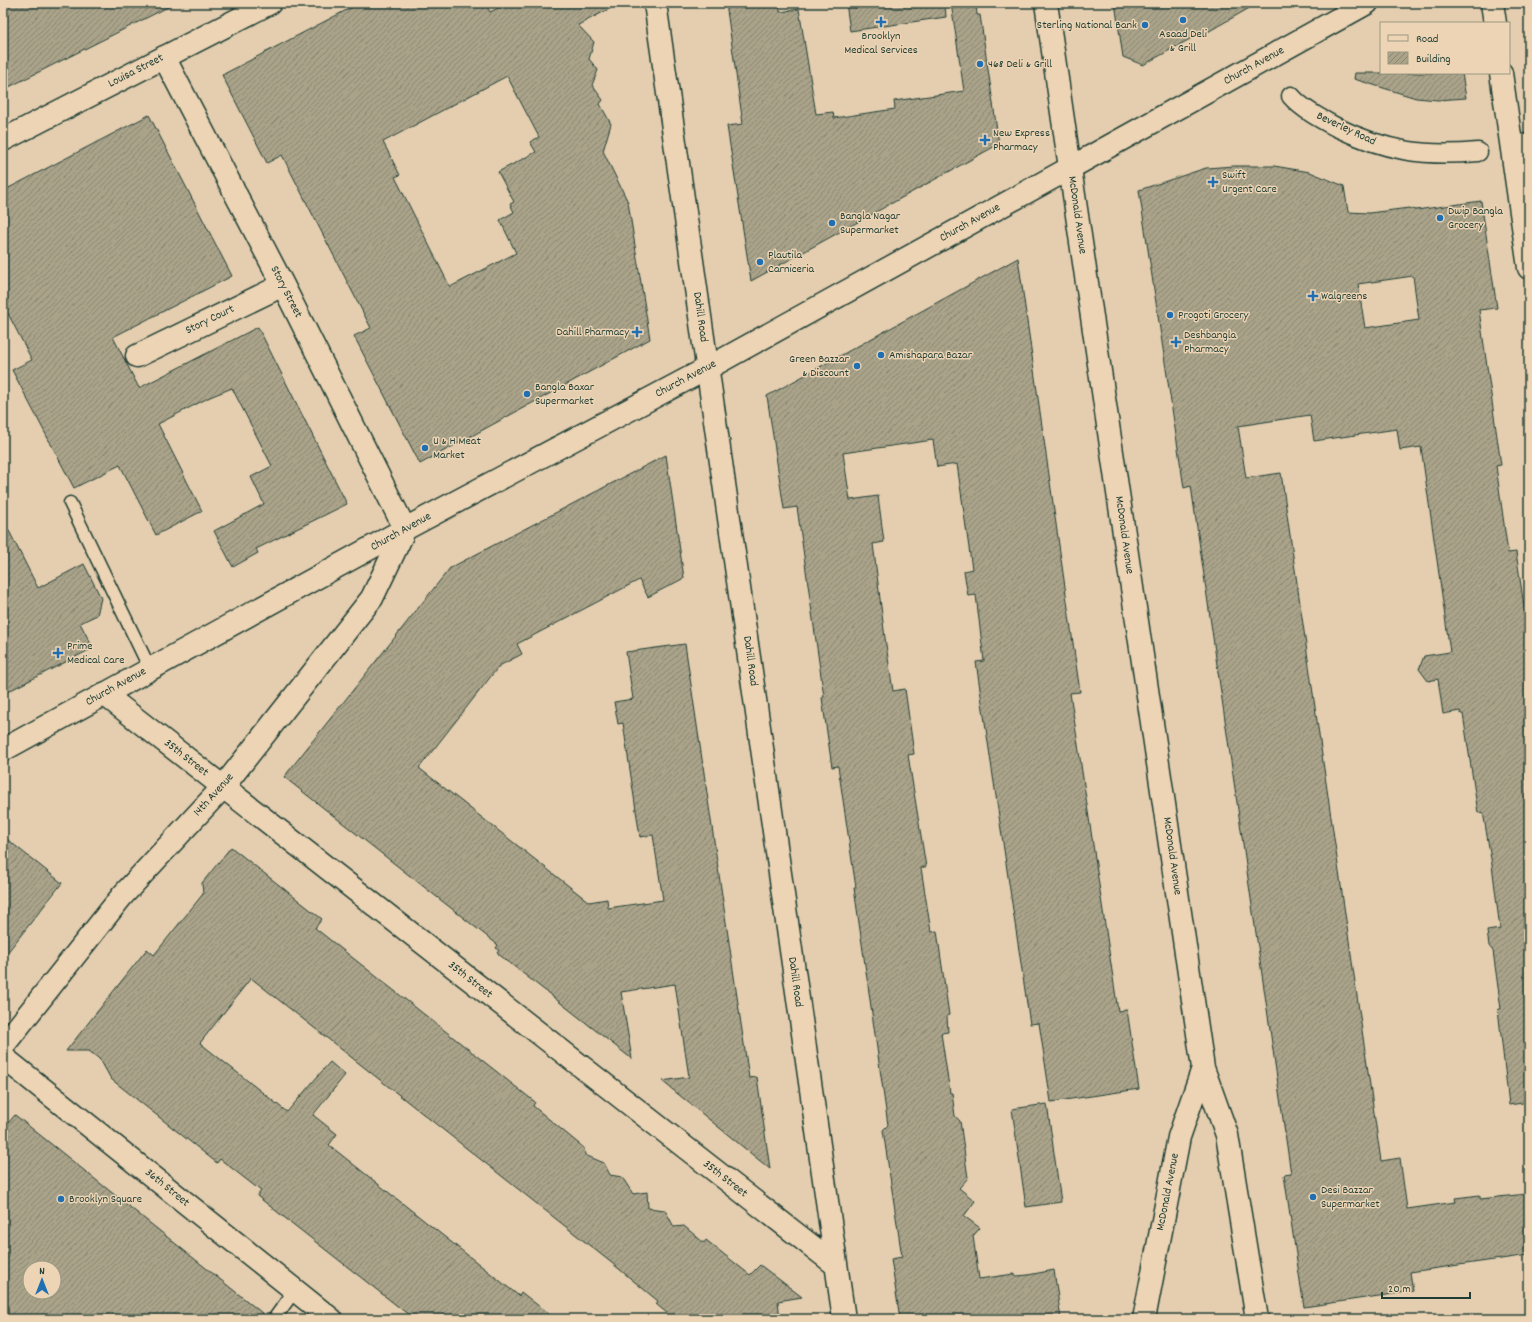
<svg xmlns="http://www.w3.org/2000/svg" width="1532" height="1322" viewBox="0 0 1532 1322" font-family="Dekko,sans-serif">
  <defs>
    <pattern id="building-hatch" width="6" height="6" patternUnits="userSpaceOnUse"><rect width="6" height="6" fill="#aaa38a"/><path d="M-1 1l2-2M0 6l6-6M5 7l2-2" fill="none" stroke="#8a8672"/></pattern>
  </defs>
  <rect width="100%" height="100%" fill="#e4ceaf"/>
  <filter id="ink" filterUnits="userSpaceOnUse"><feTurbulence type="fractalNoise" baseFrequency=".025" numOctaves="2"/><feDisplacementMap in="SourceGraphic" scale="8" xChannelSelector="R" yChannelSelector="G"/><feConvolveMatrix kernelMatrix="1 2 1 2 8 2 1 2 1" color-interpolation-filters="sRGB"/></filter>
  <g filter="url(#ink)">
    <!-- building -->
    <path fill="url(#building-hatch)" stroke="#1f3d34" fill-rule="evenodd" d="M3,3H176L3,90Z
      M360,3H485L490,12L509,3H621L578,25L594,42L589,59L598,70L592,85L603,100L600,104L611,124L603,151L628,202L650,339L420,464L354,336L371,328L282,155L267,163L222,75ZM507,76L539,137L530,142L536,152L498,172L514,202L510,204L514,212L500,220L516,253L450,287L395,177L400,175L383,142Z
      M726,3H779L780,12L799,9L816,114L833,112L834,118L895,109L894,101L964,91L951,3H976L977,15H980L999,144L751,281L727,126L743,124Z
      M846,3H945L946,17L850,31Z
      M1115,3H1258L1199,37V34L1143,65L1123,57Z
      M1355,73H1462L1466,98L1438,100L1416,98L1354,79Z
      M149,115L232,276L113,337L139,388L258,327L347,504L256,549L258,553L233,567L214,531L264,504L251,477L272,466L232,388L210,397L158,424L202,511L156,535L120,465L74,488L12,370L32,360L3,304V191Z
      M1234,166H1274L1310,172L1344,186L1348,212L1369,213L1409,208L1416,210L1481,201L1497,308L1479,310L1501,465L1496,466L1508,553L1516,552L1529,640V1102L1509,1105L1498,1009H1501L1493,951L1489,946L1487,931L1500,929L1492,865L1483,812L1478,813L1463,714H1461L1460,711L1443,714L1438,679L1428,681L1419,669L1424,656L1450,652L1421,447L1400,450L1397,429L1314,441L1310,415L1238,426L1246,478L1281,473L1381,1161L1400,1158L1407,1209L1456,1202L1455,1198L1480,1195V1199L1526,1194L1529,1215V1255L1410,1272L1413,1291L1304,1307L1284,1175L1291,1174L1191,486L1184,488L1139,190L1206,168ZM1413,276L1419,320L1365,328L1358,284Z
      M1018,258L1080,692L1070,693L1075,725L1118,1011L1127,1010L1139,1089L1051,1102L1039,1023L1030,1024L976,662L984,661L976,595L968,596L964,571L972,569L957,464L937,467L933,440L843,453L850,500L878,496L884,542L873,544L885,638L893,691L905,689L914,754L908,755L926,867L921,868L931,932L937,931L949,1015L947,1016L948,1032L941,1033L950,1093H952L955,1116L960,1121L968,1178L959,1188L975,1201L964,1216L980,1228L973,1236L979,1279L1014,1274L1017,1276L1028,1275L1054,1270L1061,1319H900L891,1259L902,1257L883,1130L888,1125L854,888H856L838,766L832,767L822,698L824,697L797,507L784,509L767,396Z
      M666,455L684,578L648,597L639,580L517,644L522,654L499,666L419,768L589,902L607,899L608,908L663,900L653,835L640,837L623,723L618,724L614,702L633,699L626,652L685,644L749,1078L757,1077L770,1169L662,1081L689,1077L675,984L621,992L632,1059L497,953L499,950L496,948L498,945L284,777L450,568Z
      M3,519L38,588L84,564L101,598L97,615L80,623L93,648L3,694Z
      M3,836L62,883L3,958Z
      M231,847L322,919L315,928L535,1102L533,1106L584,1148L585,1155L604,1163L610,1175L622,1177L633,1194L647,1192L648,1208L665,1210L674,1227L684,1226L704,1243L706,1240L750,1275L760,1265L802,1297L778,1301L780,1319H674L656,1304L658,1301L613,1264L251,978L200,1043L287,1112L330,1062L345,1075L313,1115L337,1134L329,1145L519,1296L521,1292L555,1319H414L257,1196L261,1191L220,1159L217,1163L111,1079L101,1061L97,1057L89,1051H66L147,949L154,955L203,894L202,883Z
      M1047,1104L1061,1202L1026,1207L1012,1109Z
      M15,1115L267,1317V1319H3V1129ZM30,1268H54V1292H30Z"/>
    <g fill="none" stroke-linecap="round" stroke-linejoin="round">
      <!-- service casing -->
      <g stroke="#1f3d34" stroke-width="15">
        <path id="service" d="M70,503L150,669
          M274,1319L295,1290"/>
      </g>
      <!-- pedestrian casing -->
      <g stroke="#1f3d34" stroke-width="21">
        <path id="pedestrian" d="M1291,96C1302,109 1321,119 1336,127C1386,151 1423,157 1478,152"/>
      </g>
      <!-- minor casing -->
      <g stroke="#1f3d34" stroke-width="25">
        <path id="minor" d="M655,3L844,1319
          M1492,3L1495,23
          M164,57L283,285L405,529
          M1501,73L1529,268
          M3,140L270,3
          M137,356L283,285
          M104,694L836,1265
          M3,1057L331,1319"/>
      </g>
      <!-- tertiary casing -->
      <g stroke="#1f3d34" stroke-width="25">
        <path id="tertiary" d="M1512,147L1529,145
          M3,750L405,529"/>
      </g>
      <!-- secondary casing -->
      <g stroke="#1f3d34" stroke-width="25">
        <path id="secondary" d="M3,1046L122,896L223,787L372,598L405,529L708,368L1070,168L1203,1068L1227,1135L1257,1319
          M1144,1319L1179,1137L1203,1068"/>
      </g>
      <!-- primary casing -->
      <g stroke="#1f3d34" stroke-width="25">
        <path id="primary" d="M1046,3L1070,168L1367,3"/>
      </g>
      <!-- service -->
      <use href="#service" stroke="#ecd4b4" stroke-width="12"/>
      <!-- pedestrian -->
      <use href="#pedestrian" stroke="#ecd4b4" stroke-width="18"/>
      <!-- minor -->
      <use href="#minor" stroke="#ecd4b4" stroke-width="22"/>
      <!-- tertiary -->
      <use href="#tertiary" stroke="#ecd4b4" stroke-width="22"/>
      <!-- secondary -->
      <use href="#secondary" stroke="#ecd4b4" stroke-width="22"/>
      <!-- primary -->
      <use href="#primary" stroke="#ecd4b4" stroke-width="22"/>
    </g>
  </g>
  <!-- markers -->
  <g fill="#1f6fb2" stroke="#ecd4b4" stroke-width="1.5">
    <circle cx="1183" cy="20" r="4"/>
    <path d="M879 16h4v4h4v4h-4v4h-4v-4h-4v-4h4z"/>
    <circle cx="1145" cy="25" r="4"/>
    <circle cx="980" cy="64" r="4"/>
    <path d="M983 134h4v4h4v4h-4v4h-4v-4h-4v-4h4z"/>
    <path d="M1211 176h4v4h4v4h-4v4h-4v-4h-4v-4h4z"/>
    <circle cx="1440" cy="218" r="4"/>
    <circle cx="832" cy="223" r="4"/>
    <circle cx="760" cy="262" r="4"/>
    <path d="M1311 290h4v4h4v4h-4v4h-4v-4h-4v-4h4z"/>
    <circle cx="1170" cy="315" r="4"/>
    <path d="M635 326h4v4h4v4h-4v4h-4v-4h-4v-4h4z"/>
    <path d="M1174 336h4v4h4v4h-4v4h-4v-4h-4v-4h4z"/>
    <circle cx="881" cy="355" r="4"/>
    <circle cx="857" cy="366" r="4"/>
    <circle cx="527" cy="394" r="4"/>
    <circle cx="425" cy="448" r="4"/>
    <path d="M56 647h4v4h4v4h-4v4h-4v-4h-4v-4h4z"/>
    <circle cx="1313" cy="1197" r="4"/>
    <circle cx="61" cy="1199" r="4"/>
  </g>
  <g text-anchor="middle" dominant-baseline="central" stroke-width="3" stroke-linejoin="round" paint-order="stroke">
    <!-- poi labels -->
    <g font-size="12" fill="#1f3d34" stroke="#ecd4b4" text-anchor="start">
      <text x="1137" y="25" text-anchor="end">Sterling National Bank</text>
      <text x="1183" y="34" text-anchor="middle">Asaad Deli<tspan x="1183" dy="14">&amp; Grill</tspan></text>
      <text x="881" y="36" text-anchor="middle">Brooklyn<tspan x="881" dy="14">Medical Services</tspan></text>
      <text x="988" y="64">468 Deli &amp; Grill</text>
      <text x="993" y="133">New Express<tspan x="993" dy="14">Pharmacy</tspan></text>
      <text x="1222" y="175">Swift<tspan x="1222" dy="14">Urgent Care</tspan></text>
      <text x="1448" y="211">Dwip Bangla<tspan x="1448" dy="14">Grocery</tspan></text>
      <text x="840" y="216">Bangla Nagar<tspan x="840" dy="14">Supermarket</tspan></text>
      <text x="768" y="255">Plautila<tspan x="768" dy="14">Carniceria</tspan></text>
      <text x="1321" y="296">Walgreens</text>
      <text x="1178" y="315">Progoti Grocery</text>
      <text x="629" y="332" text-anchor="end">Dahill Pharmacy</text>
      <text x="1184" y="335">Deshbangla<tspan x="1184" dy="14">Pharmacy</tspan></text>
      <text x="889" y="355">Amishapara Bazar</text>
      <text x="849" y="359" text-anchor="end">Green Bazzar<tspan x="849" dy="14">&amp; Discount</tspan></text>
      <text x="535" y="387">Bangla Baxar<tspan x="535" dy="14">Supermarket</tspan></text>
      <text x="433" y="441">U &amp; H Meat<tspan x="433" dy="14">Market</tspan></text>
      <text x="67" y="646">Prime<tspan x="67" dy="14">Medical Care</tspan></text>
      <text x="1321" y="1190">Desi Bazzar<tspan x="1321" dy="14">Supermarket</tspan></text>
      <text x="69" y="1199">Brooklyn Square</text>
    </g>
    <!-- street labels -->
    <g font-size="12" fill="#1f3d34" stroke="#ecd4b4">
      <text transform="translate(1254 66) rotate(-29)">Church Avenue</text>
      <text transform="translate(136 71) rotate(-27)">Louisa Street</text>
      <text transform="translate(1346 129) rotate(25)">Beverley Road</text>
      <text transform="translate(1077 215) rotate(82)">McDonald Avenue</text>
      <text transform="translate(970 223) rotate(-29)">Church Avenue</text>
      <text transform="translate(286 292) rotate(63)">Story Street</text>
      <text transform="translate(700 317) rotate(82)">Dahill Road</text>
      <text transform="translate(210 320) rotate(-26)">Story Court</text>
      <text transform="translate(686 379) rotate(-28)">Church Avenue</text>
      <text transform="translate(401 532) rotate(-29)">Church Avenue</text>
      <text transform="translate(1124 535) rotate(82)">McDonald Avenue</text>
      <text transform="translate(750 661) rotate(82)">Dahill Road</text>
      <text transform="translate(116 687) rotate(-29)">Church Avenue</text>
      <text transform="translate(186 758) rotate(38)">35th Street</text>
      <text transform="translate(214 795) rotate(-48)">14th Avenue</text>
      <text transform="translate(1172 856) rotate(82)">McDonald Avenue</text>
      <text transform="translate(470 980) rotate(38)">35th Street</text>
      <text transform="translate(795 982) rotate(82)">Dahill Road</text>
      <text transform="translate(725 1179) rotate(38)">35th Street</text>
      <text transform="translate(167 1188) rotate(39)">36th Street</text>
      <text transform="translate(1168 1192) rotate(-79)">McDonald Avenue</text>
    </g>
  </g>
  <!-- margin -->
  <rect width="1532" height="1322" fill="none" stroke="#ecd4b4" stroke-width="16"/>
  <rect x="8" y="8" width="1516" height="1306" fill="none" stroke="#1f3d34" stroke-width="1.5" filter="url(#ink)"/>
  <!-- legend -->
  <rect x="1380" y="22" width="130" height="52" fill="#ecd4b4" stroke="#9a9881"/>
  <rect x="1388" y="35" width="20" height="6" fill="#ecd4b4" stroke="#9a9881"/>
  <text x="1416" y="42" font-size="12" fill="#1f3d34">Road</text>
  <rect x="1388" y="52" width="20" height="12" fill="url(#building-hatch)" stroke="#9a9881"/>
  <text x="1416" y="62" font-size="12" fill="#1f3d34">Building</text>
  <!-- north arrow -->
  <g transform="translate(42 1280)"><circle r="19" fill="#ecd4b4" stroke="#9a9881"/>
  <path d="M0-3L7 15L0 10L-7 15Z" fill="#1f6fb2"/>
  <text y="-6" font-size="11" font-weight="bold" text-anchor="middle" fill="#1f3d34">N</text>
  </g>
  <!-- scale -->
  <path d="M1382 1292v6h88v-6" fill="none" stroke="#1f3d34" stroke-width="2"/>
  <text x="1388" y="1292" font-size="12" fill="#1f3d34" stroke="#ecd4b4" stroke-width="3" paint-order="stroke">20 m</text>
</svg>
